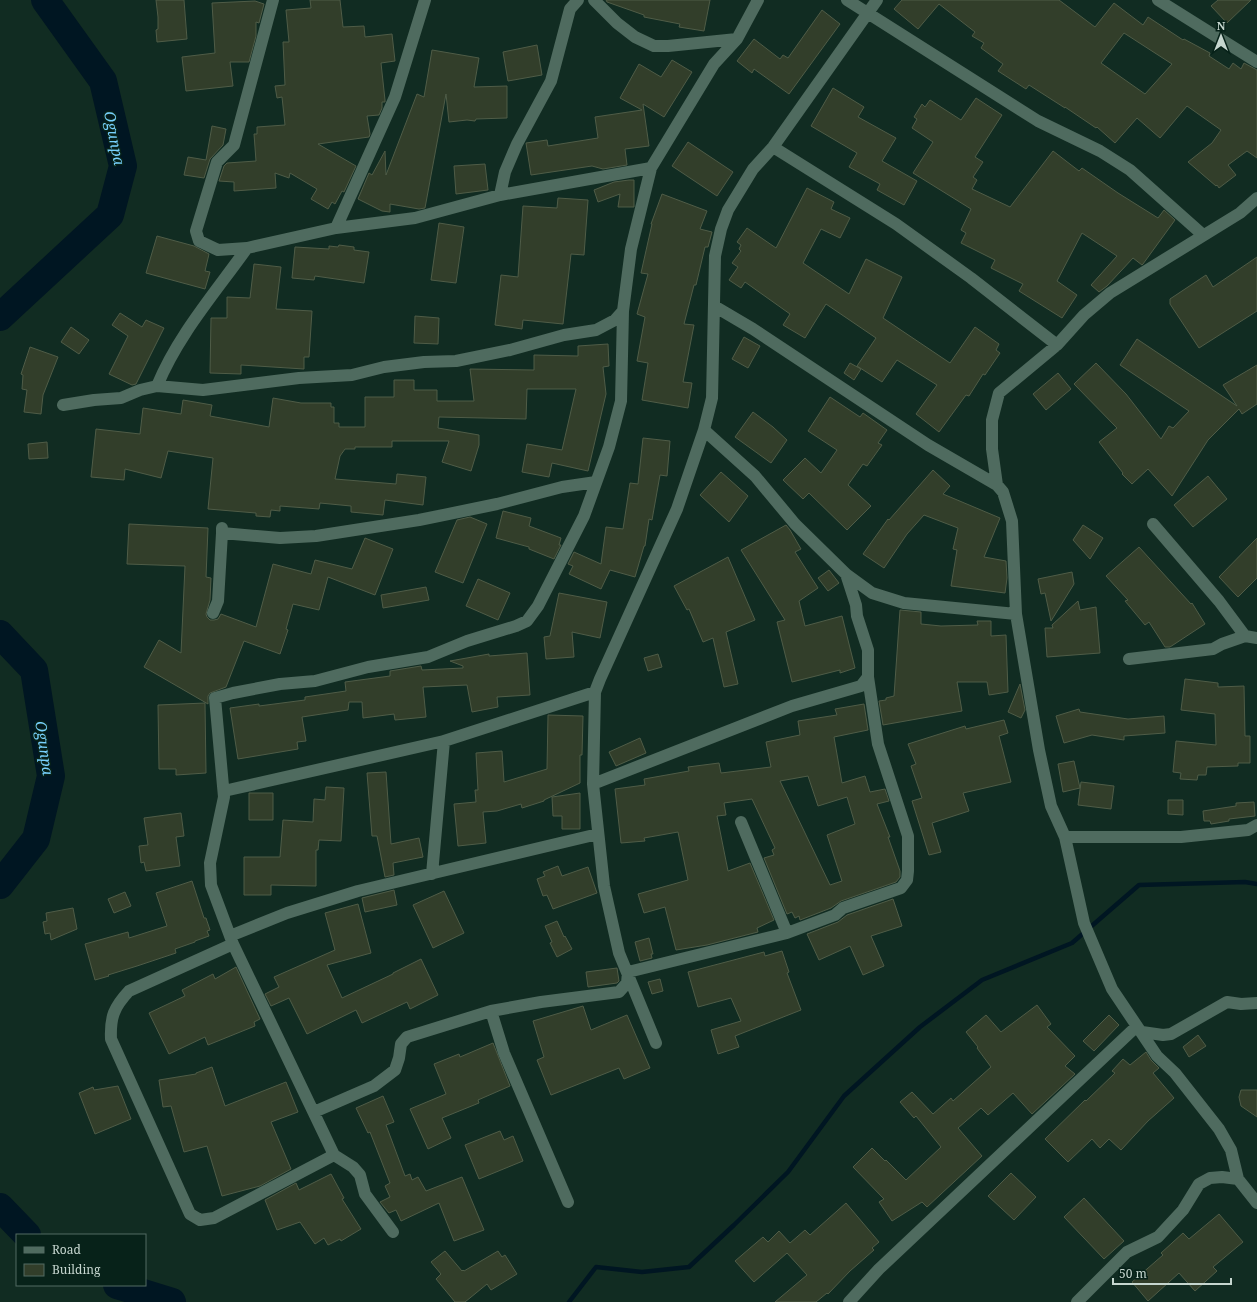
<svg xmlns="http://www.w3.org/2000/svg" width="1257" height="1302" viewBox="0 0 1257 1302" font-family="'Noto Serif',serif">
  <rect width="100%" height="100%" fill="#112c22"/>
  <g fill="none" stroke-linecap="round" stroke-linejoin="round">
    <!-- stream -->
    <path stroke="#001622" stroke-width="4.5" d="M569,1302L596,1267L642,1272L689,1267L734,1225L788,1172L844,1096L920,1027L982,980L1072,943L1139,885L1245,882L1257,884"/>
    <!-- river -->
    <path stroke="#001622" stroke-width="28" d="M0,317L110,215L123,166L103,81L45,0
      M0,634L34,670L51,776L36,839L0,885
      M0,1207L27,1235
      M117,1285L172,1302"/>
  </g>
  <!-- building -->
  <path fill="#323e2a" stroke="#4f5c47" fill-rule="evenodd" d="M156,0H184L187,39L157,42L156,30L158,29V17Z
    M310,0H340L343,27L364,26L365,37L392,34L395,61L381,63L385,100V102H382V108L379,115L367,116L370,134L369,137L318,144L356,166L344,192L342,191L335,204L332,202L328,209L311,199L317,189L290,173L289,178L275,173L276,188L234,191V182L219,181L224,166L227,163L256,161L254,134H257V127L285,125L282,97L277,98L275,86L285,85L283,42H289L286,10L311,8Z
    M606,0H710L704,31L679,27L680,24L644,17V15L607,2Z
    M902,0H1059L1095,27L1114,3L1143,25L1148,17L1183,40L1184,39L1210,53L1209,56L1229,69L1233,63L1241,69L1244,63L1257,70V158L1247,151L1228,165L1236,175L1219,188L1217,185L1216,186L1188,162L1212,143L1221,130L1187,106L1160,138L1137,118L1115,143L1097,127L1096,128L1065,107V108L1029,85L1026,89L998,71L1003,64L981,48L984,43L972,36L975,32L939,4L918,29L894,9ZM1124,33L1172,64L1145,94L1101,63Z
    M1218,0H1251L1227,23L1211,6Z
    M255,1L264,4L259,23L256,22V36L249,62H230L233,86L186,91L182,57L215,53L212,3Z
    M822,10L840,24L789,94L754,69L752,73L737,61L754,39L780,59L783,55L788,58Z
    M537,45L542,75L508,81L503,52Z
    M432,50L479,58L474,87L507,86V118L476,119L475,121L467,120L449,122L446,94L425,208L419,209L390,204V212L382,211L358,199L369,173L372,175L385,151L386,175L417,94L424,97Z
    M672,60L692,72L664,117L643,104L649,146L625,149L627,165L603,169L592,166L531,175L526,143L547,140L548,146L598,138L595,117L642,110L620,98L639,64L661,77Z
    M833,88L864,107L858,117L896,138L882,161L917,181L904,205L877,190L880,184L849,167L857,153L811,126Z
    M976,98L1002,115L975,157L983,162L973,177L977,180L972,189L1010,207L1053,151L1079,171L1082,168L1118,193L1158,218L1164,210L1175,220L1143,264L1142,265L1133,258L1107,286L1099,292L1091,285L1117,256L1082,233L1057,281L1077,295L1062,318L1019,291L1023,284L991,268L995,260L961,243L966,233L961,230L971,209L913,173L933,142L912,128L917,119L914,117L922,104L925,107L930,100L961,120Z
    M212,126L226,129L223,145L210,159L204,178L184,175L188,157L206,160Z
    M688,142L733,172L717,196L672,166Z
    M485,164L488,190L456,194L454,166Z
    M629,180H634V207H618L620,194L598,202L594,190L614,182Z
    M807,188L834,202L831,209L850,218L840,238L821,229L803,263L849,294L866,259L902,277L883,318L950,363L975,327L999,344L996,350L1000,353L985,375L983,374L969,396L966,395L939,432L916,414L937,385L897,360L882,382L857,366L876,338L826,304L805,338L783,325L790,314L745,282L741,288L729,280L738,267L732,263L741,251L739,249L741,245L737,242L747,228L776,248Z
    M662,194L707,211L700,229L712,232L708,247H705L696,285H694L684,324L694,325L683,382L692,383L688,408L642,400L648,363L637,361L645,317L637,314L648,274L641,273L652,224H651Z
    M558,198L588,200L584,255L571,254L563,324L523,320L522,329L495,325L501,275L518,277L523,206L557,208Z
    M439,223L464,227L456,283L431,280Z
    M157,236L194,246L209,254L205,271L210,272L205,289L146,273Z
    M339,245L354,247V250L369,252L364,283L315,276L314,280L292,278L295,247L329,249V246L338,247Z
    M1257,257V311L1199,348L1170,304V299L1206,275L1213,287Z
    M254,264L281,267L276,309L312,311L309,357H304V369L241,365V374L210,373L211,318H227V297L250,298Z
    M120,313L142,327L146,320L164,328L136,384L132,385L109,374L128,336L112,325Z
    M415,316L439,318L438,344L414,343Z
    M71,327L89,340L79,354L61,342Z
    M744,337L760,346L748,368L732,359Z
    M1137,339L1237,406L1223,385L1257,365V404L1242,414L1239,409L1208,440L1172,496L1148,469L1132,484L1122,474L1123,473L1099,442L1117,428L1074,384L1096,363L1126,394L1161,439L1169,426L1173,428L1189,411L1120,365Z
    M608,344L609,366L603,367L606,394L588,471L552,463L549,477L522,472L527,444L562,450L576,389H527L526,419L439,417L438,428L479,435V445L471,471L442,462L449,441H392V447H355V449H345L340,456L335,479L396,484L397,474L426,477L423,505L385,500L383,515L351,512V506L320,503L319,509L280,506V511L271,510L270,517L256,516V513L208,509L213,458L168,451L161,478L125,469L124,480L91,477L96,429L140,434L143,408L181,414L183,400L212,405L210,416L269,427L273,398L301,403H331V407H334V423H339V427H365V397H394V380H414V390H437V401H474L470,369L534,370V355L578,356V346Z
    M30,347L58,357L43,395L41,414L24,412L27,390L22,389L23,375L21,374Z
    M850,363L861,369L854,380L844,373Z
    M1058,373L1071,389L1046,410L1033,394Z
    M830,397L860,417L863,413L887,430L878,443L882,445L867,466L863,464L848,485L871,506L847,530L809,493L803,499L783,480L805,458L821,473L837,450L808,431Z
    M753,412L773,427L787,440L771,463L735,437Z
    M643,438L670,441L667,476L660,475L652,520L649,519L645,546H644L635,577L610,570L601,589L569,574L573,566L568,564L574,552L601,564L606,527L623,529L630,483L638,484Z
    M47,442L48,458L29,459L28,444Z
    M933,470L950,486L943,494L1000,518L984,557L1006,561L1007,578L1005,593L951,586L957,550L953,549L958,528L924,515L907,534L884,568L863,554L888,519L889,520Z
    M721,472L748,496L729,522L700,495Z
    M1208,476L1227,499L1193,527L1174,505Z
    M503,511L531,518L529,526L561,538L559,545H561L554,559L529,549V547L496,538Z
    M470,517L487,524L463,583L435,572L457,520Z
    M129,524L208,528L206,577L211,578L210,600L206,614L207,617L210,620H214L218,619L221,614L256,627L273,564L311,574L315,560L352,569L365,538L393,549L375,595L328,577L319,610L293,604L286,629L288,630L280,654L244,641L226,687L210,693L208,696V704L144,667L159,640L181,653L185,566L127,564Z
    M786,525L790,530L801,549L795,552L818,588L799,601L805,626L842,616L855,668L840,673V670L792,682L777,622L785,620L741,550Z
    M1083,525L1103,538L1090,559L1073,540Z
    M1257,538V578L1238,597L1219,577Z
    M1139,547L1191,604L1192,603L1205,624L1170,647H1165L1149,622L1145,625L1125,601L1128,600L1106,576Z
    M728,557L755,620L726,632L738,684L724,687L713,638L703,642L689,609L687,610L674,586Z
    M829,570L839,583L828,591L818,578Z
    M1072,572L1074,584L1051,621L1045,593L1041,594L1038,579Z
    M478,579L510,593L498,620L466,606Z
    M426,587L429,600L383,608L381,595Z
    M559,593L607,602L600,638L572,632L574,657L546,659L544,637L550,636Z
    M1078,601L1080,610L1096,607L1100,653L1047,657L1045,628H1053L1052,625Z
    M900,610L921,612V624L941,626L978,625L977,621H991V636L1006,635L1008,692L989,695L987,682H957L962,711L883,725L879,701L886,700V698L894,696Z
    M527,653L530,695L497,697L498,707L472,712L467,685L423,687L426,717L395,720L394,714L363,718L362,702H349L348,710L302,717L306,741L297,742L298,749L238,759L230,708L259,704V706L305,700V697L346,691L345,682L390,676V671L421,666L422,670L463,668V666L450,661L489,654V656Z
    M658,654L662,667L648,671L644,658Z
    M1185,679L1218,683V687L1244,686L1245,736H1250V763H1238V766L1207,767L1206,775H1198L1197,780L1180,779L1181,773L1173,772L1176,741L1216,745L1215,714L1181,710Z
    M1020,684L1025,710L1021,718L1008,712Z
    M205,703L206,773L176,775V769H159L158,705Z
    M864,704L868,730L834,737L842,783L865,776L870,792L885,789L889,801L877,804L890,837H888L900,871V877L896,882L841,901L831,908L800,920L799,916L795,918L792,912L787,914L764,858L774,855L772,850L775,848L752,799L724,803L726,815L717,816L728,871L750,863L774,920L757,928L758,932L707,945L676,950L665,907L644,913L638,894L688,880L678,832L644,838L645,841L621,843L615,789L645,785L644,779L689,771L688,767L719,763L721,773L771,767L766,742L800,735L798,721L837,715L835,709ZM808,776L818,806L847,797L855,824L827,835L842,881L830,885L780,781Z
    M1079,709L1080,712L1128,719L1164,716L1165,733L1124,736V740L1092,735L1064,743L1056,716Z
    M548,715L583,716L582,755H580V783L544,800V801L522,808L521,804L497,811L483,812L486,843L458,846L454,804L476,802L475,790H478L476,753L502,751L504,782L547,769Z
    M1004,720L1008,733L999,736L1011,782L963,793L969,811L932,823L941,852L929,855L912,801L922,798L911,766L916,764L908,744L965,726L966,729Z
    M640,738L646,753L616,766L609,752Z
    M1074,761L1080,788L1063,792L1058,764Z
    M386,772L391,844L419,838L423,857L393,863L394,875L385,877L377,836H372L367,773Z
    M1081,782L1114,786L1111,809L1078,805Z
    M326,787L344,788L341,841L319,840L318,850H316V886L271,885V895H244V857H280L283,820L313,822L314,799L325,800Z
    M249,793H273V820H249Z
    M580,793V829H562V816H553L552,797Z
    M1168,800H1183V815L1168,814Z
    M1254,802L1255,816L1229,819V821L1211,824L1210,821H1204L1203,811L1236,806V803Z
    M181,813L184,836L176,837L180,866L146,871L144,862L141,863L139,846L148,845L144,818Z
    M558,866L562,876L588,867L597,893L553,909L547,895L543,896L537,879L545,876L543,872Z
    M192,881L204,918H206L210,930L207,931L209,936L195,941V942L175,949L176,953L137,966L108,975L109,976L95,980L85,944L128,932L129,938L167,926L156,893Z
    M394,890L397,905L365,912L362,898Z
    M444,891L464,933L433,948L413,905Z
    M125,892L131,906L114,913L108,899Z
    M893,899L902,926L871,936L884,966L863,975L850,946L819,960L807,934L838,922L847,915Z
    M358,904L371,953L327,965L342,998L393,974V973L421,959L438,995L410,1009L407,1002L362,1023L356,1010L307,1034L289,998L271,1006L265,994L279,987L274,977L335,950L325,913Z
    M73,908L77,929L51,940L50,933L45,934L43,922L47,921L46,913Z
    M557,921L564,937L565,936L572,949L557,957L550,943L552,942L545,926Z
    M649,938L653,954H651L652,958L640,961L635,942Z
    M782,951L789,972L787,973L801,1010L735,1036L739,1047L718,1054L711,1030L741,1021L731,998L698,1007L688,972L764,952L765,956Z
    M236,967L260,1019L254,1022L255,1026L208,1045L205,1037L169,1054L149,1013L185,996L182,990L213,974L215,979Z
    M617,968L619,981L617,983L588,987L586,972Z
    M660,979L663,991L652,994L648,982Z
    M1037,1005L1051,1024L1047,1027L1075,1056L1065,1066L1075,1074L1032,1114L1013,1093L988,1115L981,1108L958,1128L982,1156L927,1207L922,1202L892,1221L879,1202L884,1199L853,1167L872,1148L885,1161L886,1160L906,1180L941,1147L916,1116L914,1118L900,1102L912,1092L933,1114L951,1098L953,1101L991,1067L977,1048L978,1047L966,1032L986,1015L1001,1032Z
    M583,1006L591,1030L627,1015L650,1068L624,1079L619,1068L551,1095L537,1060L544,1057L533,1021Z
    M1109,1015L1119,1025L1094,1051L1083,1041Z
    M1198,1035L1206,1046L1189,1057L1183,1047Z
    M493,1043L510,1086L478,1100L479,1103L442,1118L451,1138L428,1149L410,1109L446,1094L434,1064L459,1054L460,1057Z
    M1146,1052L1151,1060L1159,1068L1153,1073L1174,1098L1148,1121L1121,1150L1109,1139L1100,1148L1092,1139L1068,1162L1045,1139L1085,1100L1086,1101L1115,1073L1112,1071L1123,1059L1130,1065Z
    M212,1067L225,1106L286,1082L298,1112L271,1122L291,1169L260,1186L222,1196L207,1146L184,1152L171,1106L163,1107L159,1080L196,1074V1073Z
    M118,1086L131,1119L95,1134L79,1093L93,1087L94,1090Z
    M1241,1090H1257V1117L1241,1106L1239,1097Z
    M383,1096L394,1122L386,1125L405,1176L410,1174L412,1180L418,1177L426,1191L462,1177L484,1230L454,1241L439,1203L401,1221L396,1210L389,1213L380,1202L390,1197L385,1186L390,1183L370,1132L368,1133L356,1108Z
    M500,1131L504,1140L513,1136L523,1161L479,1179L465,1145Z
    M1011,1173L1036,1197L1014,1220L988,1196Z
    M331,1174L344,1198L342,1199L361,1229L341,1241L340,1239L328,1245L324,1238L315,1244L300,1222L277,1230L265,1200L296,1183L299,1190Z
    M1084,1198L1124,1241L1104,1259L1064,1217Z
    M846,1203L879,1242L872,1248L874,1250L850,1271L828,1294L827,1293L816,1302H775L807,1275L787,1253L754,1282L735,1261L763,1237L768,1242L779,1231L790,1243L805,1230L810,1235Z
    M1219,1214L1243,1242L1213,1267L1217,1271L1195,1291L1179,1273L1148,1301L1132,1282L1163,1255L1161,1253L1183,1233L1189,1239Z
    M445,1251L462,1271L463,1270L464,1271L498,1251L502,1257L505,1255L517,1274L491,1290L487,1284L465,1302H455L436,1279L441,1274L431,1262Z"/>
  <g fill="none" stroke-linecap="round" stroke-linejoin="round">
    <!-- minor -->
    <path stroke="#4f6b5f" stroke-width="12" d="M594,0L617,23L635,37L654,46H668L737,39
      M847,0L1038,121L1100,151L1130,170L1203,235
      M1158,0L1257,62
      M773,147L896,224L971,278L1057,345
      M500,195L505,172L517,144L551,81L570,9L578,0
      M336,228L395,97L425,0
      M247,248L218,250L199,241L196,231L217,162L234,145L273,0
      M714,306L753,329L928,445L997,485L1003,492L1012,521L1016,614L1039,750L1051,806L1065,837L1084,923L1112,989L1157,1056L1175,1073L1219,1129L1231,1150L1238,1179L1257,1203
      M157,386C178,335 215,293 247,248L336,228L415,218L500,195L651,168
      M63,405L94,400L121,398L140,390L157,386L203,390L299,378L352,375L384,367L424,362L456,361L510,350L564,335L596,330L615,320L623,311
      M704,430L755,476L795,524L846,574L872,593L904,603L1016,614
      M997,485L992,449V420L999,393L1057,345L1084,315L1110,293L1240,213L1257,198
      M1153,524L1219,601L1245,636
      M222,528V533L280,538L316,536L419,520L497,504L562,487L596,482
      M213,613L218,601L222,533
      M1129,659L1213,649L1222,644L1245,636L1257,638
      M593,784L792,706L861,686L868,677
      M224,791L444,741L595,692
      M741,822L787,933
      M1065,837H1181L1248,830L1257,825
      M432,874L444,741
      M230,936L287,913L358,891L598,834
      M233,944L129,991C114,1007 110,1017 111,1039L190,1214L200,1220L214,1218L334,1155
      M491,1011L504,1053L568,1202
      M1142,1032L1163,1035L1171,1034L1227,1002L1241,1004L1257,1003
      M656,1043L619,953L604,886L593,784L595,692L600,679L677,509L704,430L712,398L715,256L721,229L728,210L753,169L773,147L877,0
      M314,1112L374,1086L395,1070L399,1058L401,1044L407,1037L491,1011L541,1002L619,992L627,983L628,972L787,933L835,915L843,908L901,888L907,880L908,871V836L878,744L868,677V650L857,616L856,605L846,574
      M393,1232L365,1194L360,1175L353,1167L334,1155L233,944L211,885L210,863L224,797L215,698L233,693L280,684L315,681L368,667L428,657L467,641L516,626L527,621L538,606L584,516L609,447L621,401L623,311L631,249L651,168L714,64L737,39L758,0
      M849,1302L879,1269L1137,1026
      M1077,1302L1127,1252L1158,1237L1183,1210L1199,1184L1210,1178L1222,1177L1238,1179"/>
  </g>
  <g text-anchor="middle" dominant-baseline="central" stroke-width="3" stroke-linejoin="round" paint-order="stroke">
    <!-- water labels -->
    <g font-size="15" font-style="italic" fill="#77d0fd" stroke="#072219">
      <text transform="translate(115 138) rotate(79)">Ogunpa</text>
      <text transform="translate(45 748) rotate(82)">Ogunpa</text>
    </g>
  </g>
  <!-- legend -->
  <rect x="16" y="1234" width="130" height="52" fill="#072219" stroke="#536a62"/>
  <rect x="24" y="1247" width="20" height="6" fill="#4f6b5f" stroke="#536a62"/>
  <text x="52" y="1254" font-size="12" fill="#c6d6cf">Road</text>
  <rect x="24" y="1264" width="20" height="12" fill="#323e2a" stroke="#536a62"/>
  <text x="52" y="1274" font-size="12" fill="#c6d6cf">Building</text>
  <!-- north arrow -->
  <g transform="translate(1221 36)" stroke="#072219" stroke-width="3" paint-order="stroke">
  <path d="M0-3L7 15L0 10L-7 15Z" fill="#c6d6cf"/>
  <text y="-6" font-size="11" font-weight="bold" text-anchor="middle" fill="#c6d6cf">N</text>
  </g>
  <!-- scale -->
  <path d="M1113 1278v6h118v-6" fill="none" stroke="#c6d6cf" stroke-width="2"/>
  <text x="1119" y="1278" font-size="12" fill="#c6d6cf" stroke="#072219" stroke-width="3" paint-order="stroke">50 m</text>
</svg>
